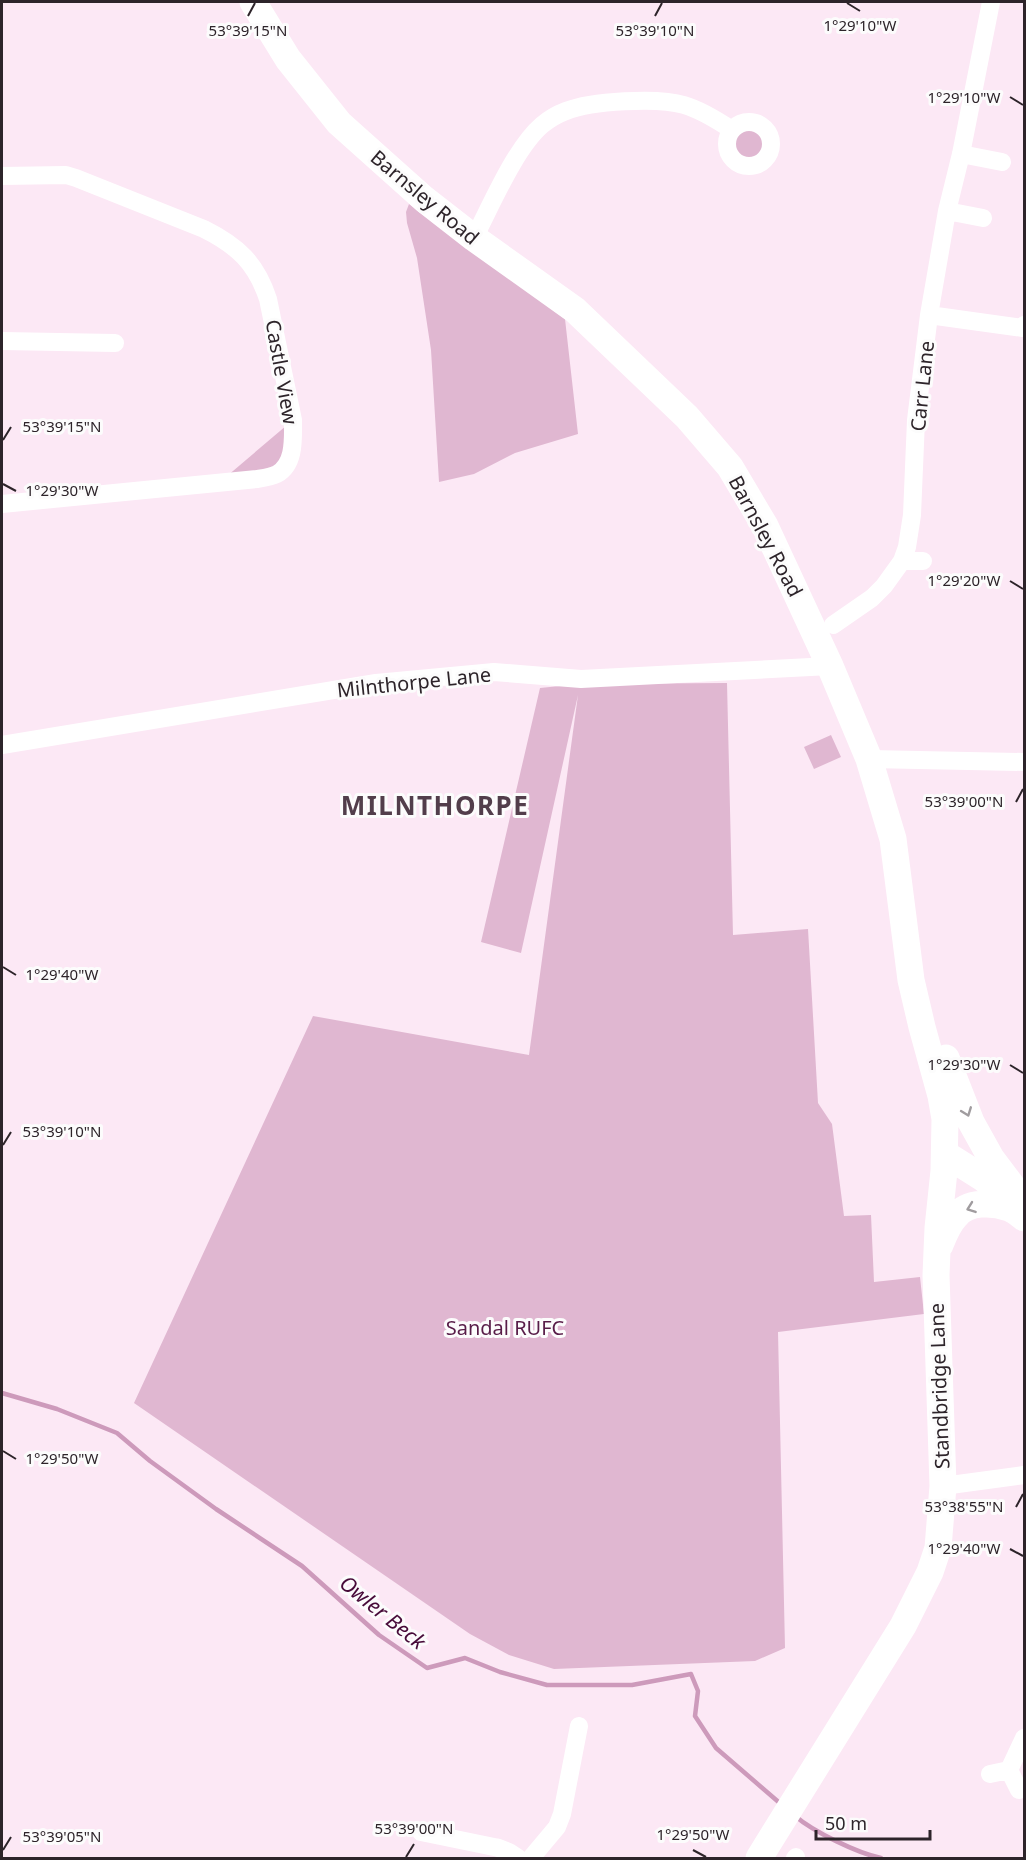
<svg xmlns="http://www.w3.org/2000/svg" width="1026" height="1860" viewBox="0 0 1026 1860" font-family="'Noto Sans',sans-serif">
  <rect width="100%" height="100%" fill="#fce8f5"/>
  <!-- green -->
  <path fill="#e0b7d1" d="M727 144a22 22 0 1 1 44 0a22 22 0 1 1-44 0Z
    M409,204L565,319L578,434L515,453L474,474L439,482L431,350L417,258L407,223L406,212Z
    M293,420L286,466L220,482Z
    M727,683L733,935L808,929L818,1103L832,1124L844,1216L871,1215L874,1282L920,1277L924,1314L778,1332L785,1648L755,1661L554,1669L509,1655L470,1634L134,1403L313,1016L529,1055L578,695L521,953L481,942L540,688L580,684Z
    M831,735L841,757L814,769L804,747Z"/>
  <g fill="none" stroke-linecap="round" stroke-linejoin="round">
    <!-- stream -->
    <path stroke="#cd9abb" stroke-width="4.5" d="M2,1393L57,1409L117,1433L150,1461L216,1509L302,1566L379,1635L427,1668L465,1658L500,1672L547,1685H632L691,1674L698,1691L695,1716L716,1748L782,1805
      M795,1816C814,1832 857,1853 881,1858"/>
    <!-- street -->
    <path stroke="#fff" stroke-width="18" d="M727 144a22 22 0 1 1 44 0a22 22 0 1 1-44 0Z
      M961,154L1002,162
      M2,176L66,175L76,178L204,229C238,246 256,263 268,299L293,420C293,439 295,464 277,474C271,477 263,478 257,479L2,504
      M947,211L983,218
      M474,238C491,206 515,148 542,125C548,120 558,114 566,111C591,101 658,97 684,105C701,110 717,120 732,130
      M929,315L1023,328L1024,325
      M2,341L115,343
      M902,561H923
      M833,625L872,598L884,586L902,561L907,547L912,515L916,420L929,315L947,211L961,154L991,2
      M2,745L376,683L494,672L581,679L830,666
      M869,759L1024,762
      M943,1486L1024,1475
      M1009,1770L1024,1738
      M990,1774L1009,1770L1019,1790
      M421,1832L499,1848
      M511,1858L499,1848L509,1852L518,1858
      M531,1858L557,1827L562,1814L579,1726
      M795,1858L796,1857"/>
    <!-- primary -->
    <path stroke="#fff" stroke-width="27" d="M253,2L288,59L339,123L424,199L474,238L575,310L687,417L730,467L765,526L830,666L869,759L893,839L911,980L922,1027L941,1096L945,1119L944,1171L938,1228L936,1275L943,1486L938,1548L930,1572L903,1626L759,1858
      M946,1058L971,1122L991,1158L1024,1202
      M945,1154L983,1178L1010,1200
      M940,1245C944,1235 948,1224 956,1216C968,1201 992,1202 1009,1208C1015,1210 1020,1215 1024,1218"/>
  </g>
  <!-- one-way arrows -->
  <defs><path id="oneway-chevron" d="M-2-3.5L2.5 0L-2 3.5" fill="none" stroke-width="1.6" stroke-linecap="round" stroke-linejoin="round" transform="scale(1.5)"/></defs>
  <g stroke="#a09c9f">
    <use href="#oneway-chevron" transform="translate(967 1112) rotate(69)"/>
    <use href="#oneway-chevron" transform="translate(971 1208) rotate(160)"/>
  </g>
  <!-- ticks -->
  <path fill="none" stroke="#2d242a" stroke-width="2" d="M847,3L860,11M248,16L255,3M655,16L662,3M1010,97L1023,105M3,440L11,427M3,484L16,491M1010,581L1023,589M1016,802L1023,789M3,967L16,975M1010,1065L1023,1073M3,1145L11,1132M3,1451L16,1459M1016,1507L1023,1494M1010,1549L1023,1556M3,1850L11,1837M693,1850L706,1857M406,1857L414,1844"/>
  <g text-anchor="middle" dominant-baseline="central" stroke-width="6" stroke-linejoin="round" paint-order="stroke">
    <!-- street labels -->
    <g font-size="20" fill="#2d242a" stroke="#fcfcfc">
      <text transform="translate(425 197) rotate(40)">Barnsley Road</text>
      <text transform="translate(282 372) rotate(80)">Castle View</text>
      <text transform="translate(922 386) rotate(-84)">Carr Lane</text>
      <text transform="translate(766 536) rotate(62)">Barnsley Road</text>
      <text transform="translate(414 682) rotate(-6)">Milnthorpe Lane</text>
      <text transform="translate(939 1386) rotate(-92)">Standbridge Lane</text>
    </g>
    <!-- park labels -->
    <g font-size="20" fill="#581c48" stroke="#fcfcfc">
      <text x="505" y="1327">Sandal RUFC</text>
    </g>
    <!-- water labels -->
    <g font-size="21" font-style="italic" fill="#470b39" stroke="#fcfcfc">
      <text transform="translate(383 1612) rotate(39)">Owler Beck</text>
    </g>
    <!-- district labels -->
    <g font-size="26" font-weight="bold" letter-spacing="1.5" fill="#523e4b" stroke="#fcfcfc">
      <text x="435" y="805">MILNTHORPE</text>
    </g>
  </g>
  <g font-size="15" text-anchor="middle" fill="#2d242a" stroke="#fcfcfc" stroke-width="6" stroke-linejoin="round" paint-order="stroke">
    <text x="860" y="31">1°29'10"W</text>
    <text x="248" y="36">53°39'15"N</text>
    <text x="655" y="36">53°39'10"N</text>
    <text x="964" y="103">1°29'10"W</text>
    <text x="62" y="432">53°39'15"N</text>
    <text x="62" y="496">1°29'30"W</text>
    <text x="964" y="586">1°29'20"W</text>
    <text x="964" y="807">53°39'00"N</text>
    <text x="62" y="980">1°29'40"W</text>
    <text x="964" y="1070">1°29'30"W</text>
    <text x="62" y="1137">53°39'10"N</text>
    <text x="62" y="1464">1°29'50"W</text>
    <text x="964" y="1512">53°38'55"N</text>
    <text x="964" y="1554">1°29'40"W</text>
    <text x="414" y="1834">53°39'00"N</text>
    <text x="693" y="1840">1°29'50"W</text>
    <text x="62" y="1842">53°39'05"N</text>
  </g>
  <!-- border -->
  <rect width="1026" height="1860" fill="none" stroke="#2d242a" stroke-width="6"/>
  <!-- scale -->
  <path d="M816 1830v9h114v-9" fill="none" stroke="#2d242a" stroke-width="3"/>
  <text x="825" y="1830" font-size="18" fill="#2d242a" stroke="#fcfcfc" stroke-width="4.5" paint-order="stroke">50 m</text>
</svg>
